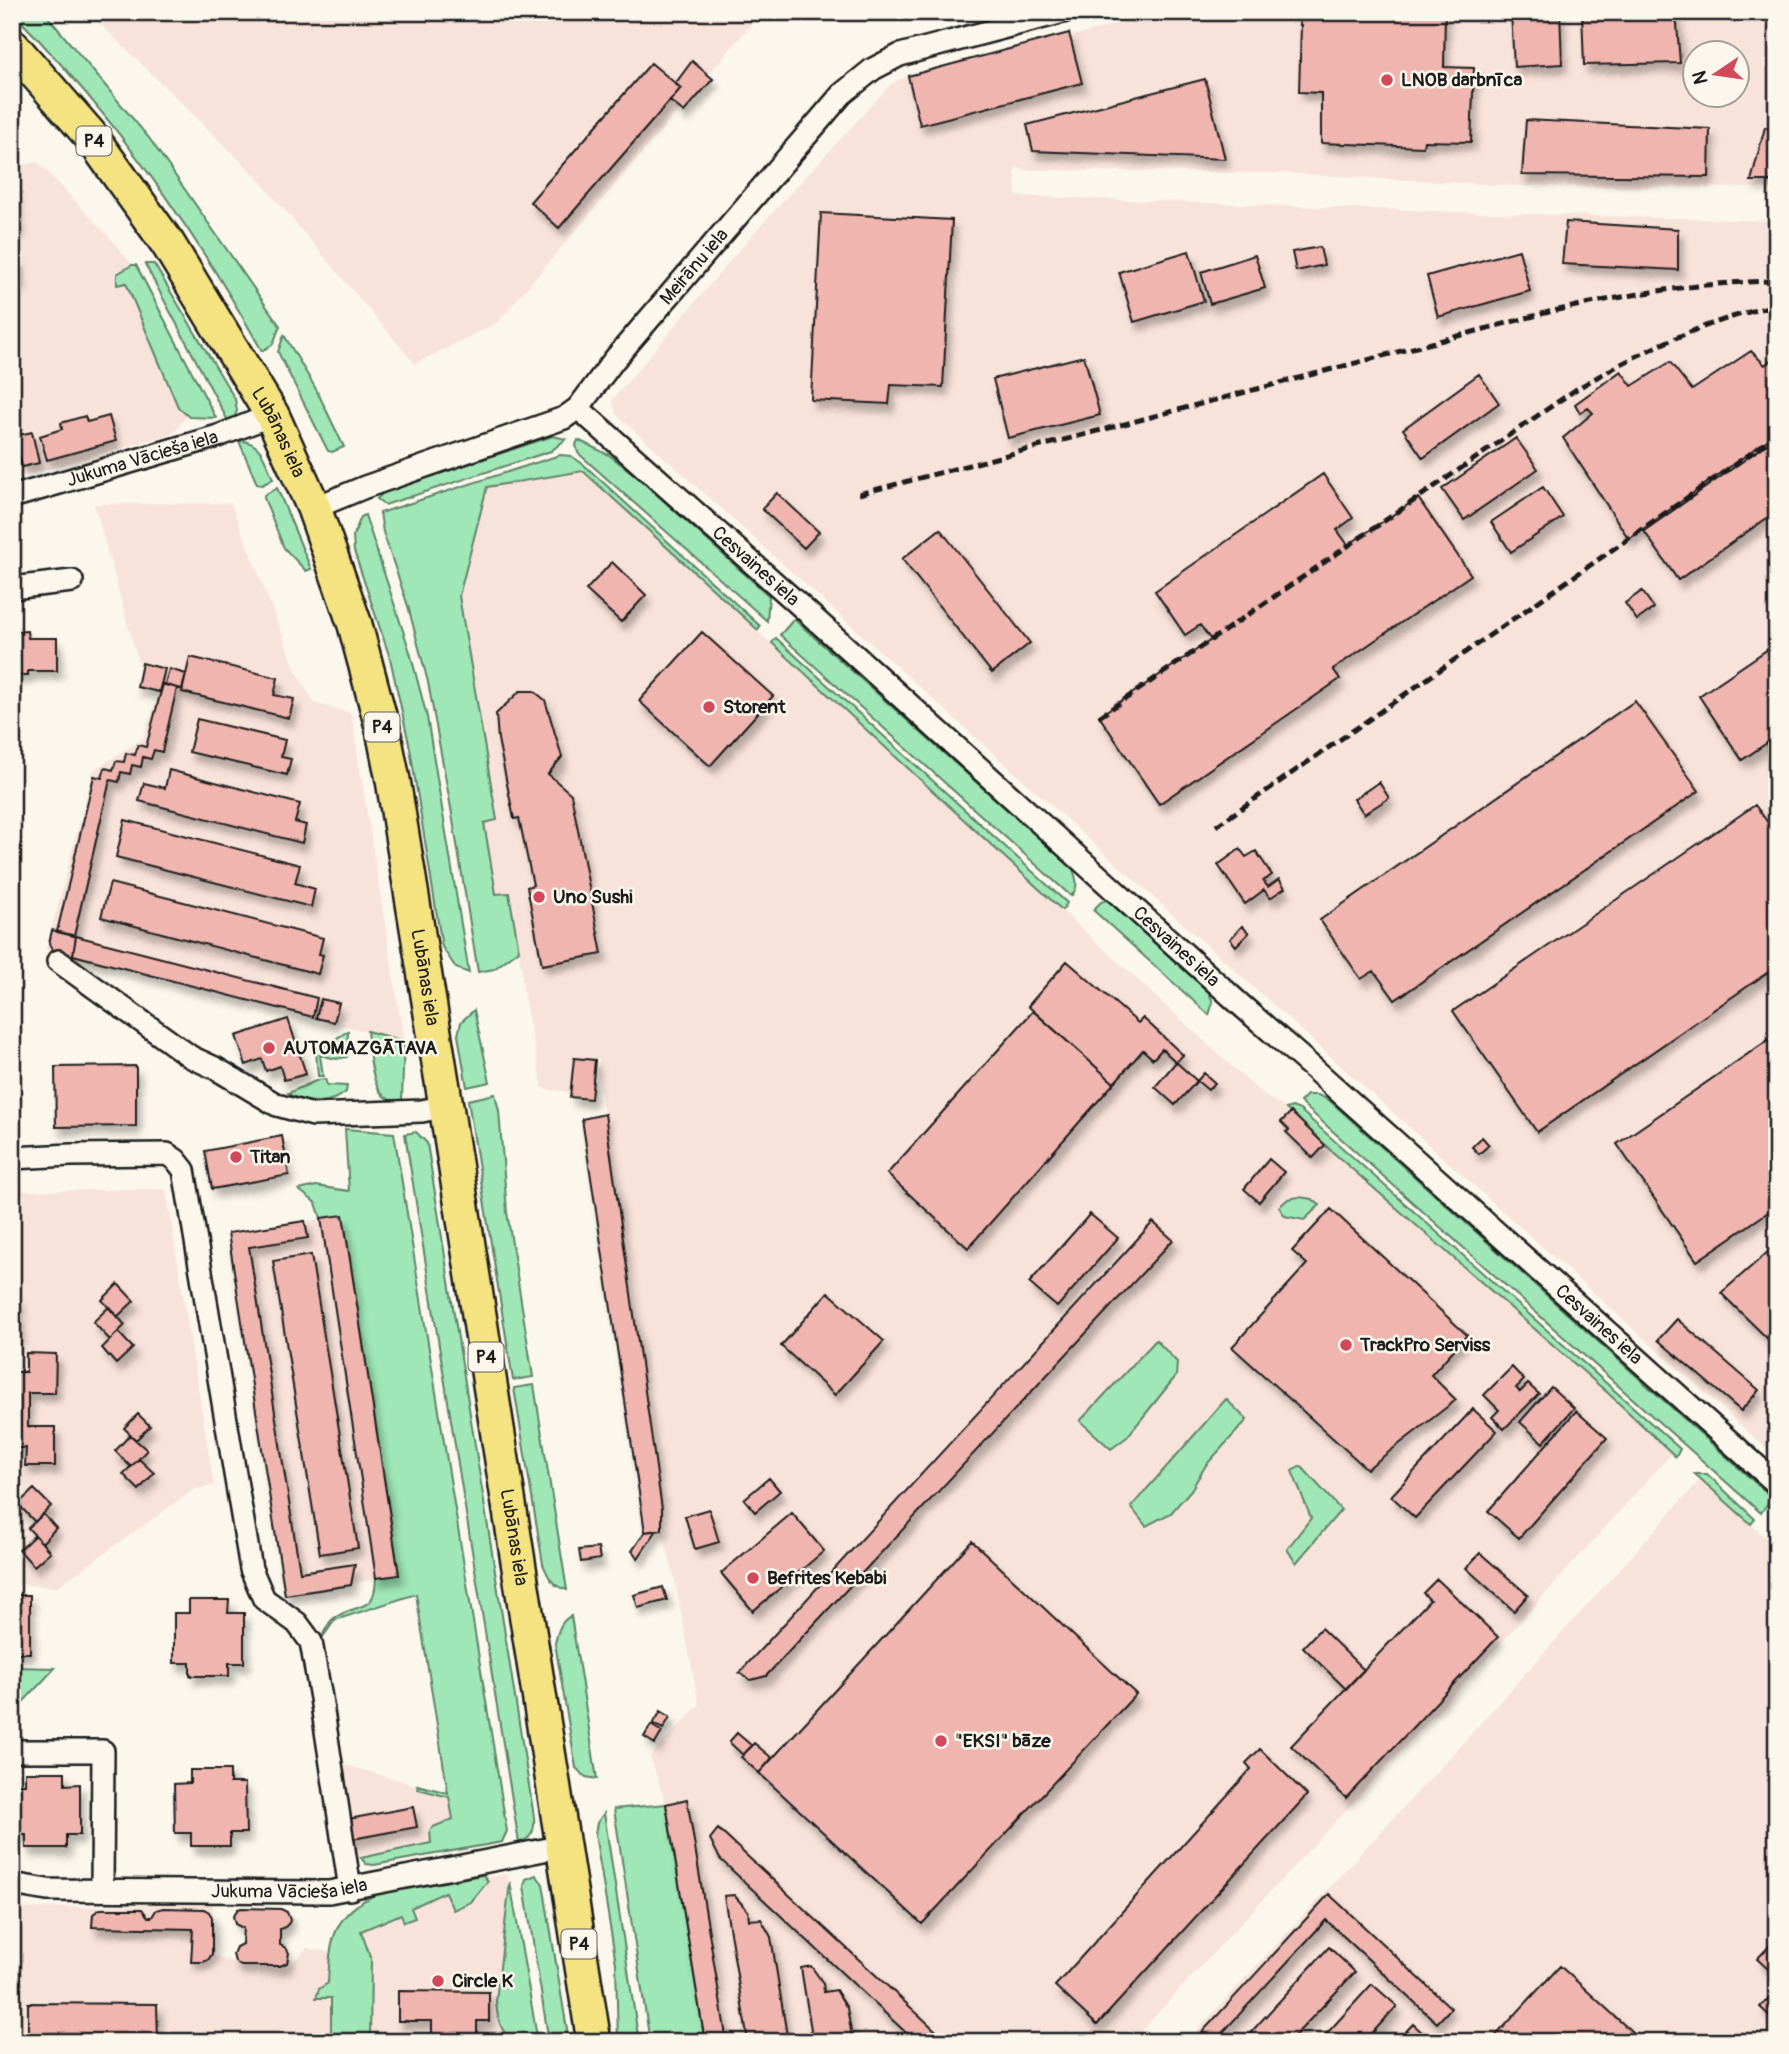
<svg xmlns="http://www.w3.org/2000/svg" width="1789" height="2054" viewBox="0 0 1789 2054" font-family="Pangolin,sans-serif">
  <defs>
    <filter id="shadow"><feDropShadow dx="4.5" dy="8" stdDeviation="3.5" flood-color="#0004"/></filter>
  </defs>
  <rect width="100%" height="100%" fill="#fbf7ec"/>
  <filter id="ink" filterUnits="userSpaceOnUse"><feTurbulence type="fractalNoise" baseFrequency=".0143" numOctaves="2"/><feDisplacementMap in="SourceGraphic" scale="14" xChannelSelector="R" yChannelSelector="G"/><feConvolveMatrix kernelMatrix="1 2 1 2 8 2 1 2 1" color-interpolation-filters="sRGB"/></filter>
  <g filter="url(#ink)">
    <!-- built -->
    <path fill="#f8e3da" fill-rule="evenodd" d="M88,12H762L497,323L415,364L254,174Z
      M1160,12H1777V188L1517,186L1279,173L1026,170L1015,167L1016,196L1487,213L1777,221V1458L616,414L612,400L752,235L892,83L908,76L1070,37ZM1694,52H1736V94H1694Z
      M38,162L112,240L138,272L193,407L174,433L17,478L12,472V166Z
      M583,471L1262,1094L1291,1112L1328,1148L1609,1394L1672,1453L1512,1631L1131,2042H705L666,1804L650,1756L699,1705L674,1576L662,1530V1509L597,1069L599,1059L574,1058L571,1092L543,1089L525,1003L519,950L509,894L496,895L484,823L496,820L459,596L487,487Z
      M231,503L296,670L314,703L351,713L404,1041L46,950L93,771L143,738L167,669L138,661L94,504Z
      M166,1189L214,1486L195,1489L57,1587L12,1584V1191Z
      M343,1215L399,1575L285,1595L228,1233Z
      M1701,1479L1777,1548V2042H1186L1439,1769Z
      M342,1764L448,1794L453,1819L430,1831L432,1843L353,1858L341,1769Z
      M507,1874L534,2042H353L351,1921L412,1892Z
      M213,1902L212,1954L241,1966H288L307,1948L329,1952V1983L323,1985L319,1989L316,1998H331V2042H12V1909Z"/>
    <!-- green -->
    <path fill="#9fe7b6" stroke="#5e8269" stroke-width="2" d="M12,12H44L149,138L280,326L273,344L262,351C194,229 111,112 12,12Z
      M145,264H154L235,399L237,411L234,418L228,421Z
      M132,265H136L216,418L189,417L178,407L126,283L117,285V274Z
      M284,335L317,391L344,447L332,452L328,451L278,352Z
      M553,436L566,439L551,451L385,505L377,499L384,492Z
      M578,440L609,455L635,475L769,596L767,621L578,453L576,445Z
      M239,441C261,440 266,462 273,479L262,485L257,484Z
      M560,455L571,456L583,464L760,626L758,630L583,471L487,487L459,596L497,820L484,823L496,894L509,893L519,950L494,969L478,972L451,808L428,682L408,606L383,532L380,513Z
      M277,488L311,569L306,571L284,548L264,498V495Z
      M365,515L410,652L427,717L469,973L456,968L442,947L410,748L390,658L354,551L353,536L361,517Z
      M794,619L1073,869C1077,881 1079,887 1071,896L780,635Z
      M776,638L1067,903L1062,910L772,643Z
      M1107,900L1208,991L1213,1002L1209,1015L1093,910L1101,902Z
      M474,1010L490,1082L467,1087L458,1035L461,1022Z
      M348,1031L347,1057L336,1059L320,1055L323,1076H318L316,1051Z
      M367,1031L404,1041L402,1100C370,1108 370,1052 367,1031Z
      M325,1079L327,1085L347,1086L346,1092C331,1105 303,1105 288,1093L318,1080Z
      M495,1094L499,1111L507,1212L533,1377L513,1380L468,1100Z
      M1307,1095H1318L1329,1100L1769,1495L1768,1503L1761,1513L1300,1102Z
      M1292,1107L1300,1110L1680,1449L1676,1457L1609,1394L1328,1148L1286,1109Z
      M345,1129L394,1133L507,1831L502,1842L374,1865L366,1864L361,1858L431,1843L430,1831L433,1827L453,1819L449,1797L418,1789L417,1785L448,1793L416,1594L335,1620L320,1641C324,1633 328,1621 336,1617C359,1602 375,1614 376,1578L399,1575L343,1216L321,1218L316,1203L299,1190L316,1186L349,1191Z
      M416,1132L427,1143L534,1817C535,1831 532,1838 519,1843L405,1134Z
      M1299,1197L1312,1199L1320,1205L1304,1220L1285,1216L1279,1207L1288,1199Z
      M1156,1340L1177,1362L1176,1376L1127,1437L1111,1449L1080,1421Z
      M534,1385L567,1590C552,1586 549,1578 543,1564L514,1388Z
      M1226,1399L1247,1420L1206,1465L1191,1490L1171,1513L1146,1526L1131,1507Z
      M1301,1466L1341,1510L1296,1563L1287,1549L1311,1518L1292,1471Z
      M1695,1474H1707L1755,1519L1751,1524Z
      M571,1616L597,1779L586,1777L576,1768L555,1643C558,1632 560,1621 571,1616Z
      M12,1667L55,1668L12,1714Z
      M666,1804L705,2042H650L614,1809Z
      M604,1813L639,2042H618L616,1963L595,1834L597,1823Z
      M483,1875L488,1881L471,1902L453,1910L445,1892L411,1908L415,1918L404,1922L401,1914L361,1931L371,1959L370,2042H331V1998H316L319,1989L328,1983C330,1940 333,1913 377,1894Z
      M536,1875L543,1884L569,2042H549L524,1886L526,1879Z
      M510,1882L538,2042C506,2042 498,2033 496,2001Z"/>
    <!-- building -->
    <path fill="#f0b5af" stroke="#1c1c1c" stroke-width="2" filter="url(#shadow)" d="M1297,12H1445L1444,67L1474,68L1471,142L1424,141L1423,147L1321,143V93L1299,92L1301,25H1300Z
      M1511,12H1560L1562,64L1514,67Z
      M1582,12H1676L1680,63L1584,65Z
      M1069,33L1082,83L920,125L908,76Z
      M692,61L713,79L684,112L670,101L681,88L675,84Z
      M651,63L681,88L559,228L530,202Z
      M1205,79L1225,159L1033,151L1027,125Z
      M1526,120L1710,129L1709,177L1522,175Z
      M1765,127L1777,130V181H1751Z
      M12,191H15L19,230H12Z
      M821,213L952,220L943,387L891,385L889,404L811,400Z
      M1566,222L1678,229V270L1562,264Z
      M1320,247L1324,265L1296,271L1292,252Z
      M1519,250L1530,291L1438,317L1427,276Z
      M1189,251L1204,301L1134,322L1119,272Z
      M1255,255L1265,288L1210,304L1201,272Z
      M18,258L20,283L12,284V259Z
      M1751,351L1765,365L1777,355V433L1629,539L1563,438L1593,413L1588,408L1580,413L1575,404L1621,371L1632,386L1670,362L1692,390Z
      M1084,356L1100,415L1008,438L993,379Z
      M1479,374L1499,403L1423,458L1403,429Z
      M85,416L87,422L109,416L116,441L47,460L40,436L62,429L61,423Z
      M32,432L39,463L22,467L15,436Z
      M1777,437V511L1678,580L1644,531Z
      M1516,438L1538,469L1464,520L1442,489Z
      M1323,474L1353,518L1337,530L1348,545L1418,498L1471,575L1333,669L1340,679L1159,804L1099,716L1211,640L1200,625L1185,635L1155,591Z
      M1543,487L1563,517L1511,552L1491,522Z
      M777,493L819,532L804,548L762,509Z
      M940,529L1030,643L992,673L902,559Z
      M612,562L646,595L621,622L586,590Z
      M1642,591L1654,608L1637,620L1625,603Z
      M27,631L28,638H57V671H28V675H12V632Z
      M702,632L773,696L710,766L639,701Z
      M1777,643V736L1742,760L1699,696Z
      M190,657L278,678L274,695L294,699L289,718L182,692Z
      M142,663L165,669L159,692L137,687Z
      M169,669L186,674L182,689L165,685Z
      M163,684L177,688L162,752L154,750L151,759L143,757L141,767L132,765L130,774L121,772L119,782L110,780L74,936L57,932L94,776L102,778L105,768L113,770L116,761L124,762L126,753L135,755L138,745L146,747Z
      M520,691H534L545,700L562,757L548,774L571,794L602,954L542,965L527,887L533,885L519,818L514,819L498,739L496,714Z
      M1635,701L1699,791L1395,1000L1374,971L1361,979L1320,920Z
      M197,719L285,740L281,757L291,759L287,775L189,752Z
      M169,770L300,804L295,822L306,825L302,843L139,801L144,783L165,788Z
      M1379,782L1389,798L1364,814L1354,799Z
      M1755,805L1777,835V966L1537,1132L1453,1011Z
      M125,820L300,865L295,883L315,889L311,907L116,857Z
      M1240,849L1246,857L1256,851L1272,875L1263,881L1268,887L1279,879L1285,888L1270,898L1264,890L1245,904L1218,865Z
      M110,883L323,938L319,954L323,955L318,974L101,917Z
      M1242,926L1249,933L1236,946L1230,939Z
      M52,930L76,936L73,955L54,952L49,944Z
      M76,936L317,998L313,1017L73,955Z
      M1067,961L1138,1023L1143,1018L1183,1055L1176,1062L1162,1049L1153,1059L1143,1050L1114,1083L1028,1006Z
      M321,999L339,1003L334,1022L316,1018Z
      M1033,1011L1114,1083L968,1248L887,1174Z
      M288,1019L306,1074L284,1080L280,1066L266,1071L262,1059L246,1065L236,1036Z
      M1777,1034V1206L1697,1261L1617,1144Z
      M574,1058L595,1060L591,1099L570,1097Z
      M1176,1062L1197,1081L1175,1105L1155,1087Z
      M136,1066V1126L56,1127L55,1067Z
      M1204,1073L1215,1083L1208,1090L1197,1081Z
      M1291,1112L1325,1145L1313,1158L1286,1132L1289,1130L1281,1122Z
      M605,1114L662,1509V1530L645,1532L582,1119Z
      M282,1136L289,1175L212,1189L205,1151Z
      M1482,1137L1489,1145L1479,1154L1472,1147Z
      M1269,1159L1284,1172L1259,1202L1244,1189Z
      M1331,1209L1467,1335L1431,1375L1456,1400L1367,1469L1232,1347L1307,1264L1292,1251Z
      M1090,1214L1118,1238L1057,1307L1029,1283Z
      M343,1215L399,1575L376,1578L321,1218Z
      M305,1221L308,1238L249,1247L300,1572L355,1564L351,1585L285,1595L228,1233Z
      M1153,1222L1173,1240L766,1676L751,1680L739,1673Z
      M1777,1244V1348L1721,1293Z
      M311,1255L358,1548L320,1554L273,1261Z
      M118,1284L134,1301L117,1317L102,1300Z
      M828,1292L884,1341L835,1395L781,1346Z
      M12,1298H19V1337H12Z
      M109,1307L125,1325L110,1340L93,1322Z
      M1677,1319L1759,1390L1741,1411L1658,1340Z
      M118,1332L133,1348L116,1364L102,1348Z
      M26,1353L56,1354L55,1393H28V1427H55V1466H25L26,1448H12V1372H26Z
      M1512,1367L1524,1380L1516,1388L1520,1392L1528,1384L1539,1394L1504,1429L1492,1417L1499,1410L1484,1395Z
      M1551,1387L1574,1408L1543,1443L1520,1422Z
      M1473,1409L1497,1431L1415,1518L1391,1496Z
      M1576,1411L1607,1438L1519,1538L1488,1511Z
      M138,1414L150,1426L136,1440L124,1428Z
      M130,1435L147,1450L131,1467L115,1451Z
      M139,1459L154,1473L139,1490L123,1474Z
      M769,1478L780,1491L755,1512L744,1499Z
      M34,1489L51,1506L35,1522L18,1504Z
      M709,1509L719,1542L695,1549L685,1516Z
      M792,1513L824,1551L753,1611L721,1573Z
      M43,1514L56,1528L42,1543L28,1528Z
      M657,1530L638,1558L632,1551L645,1532Z
      M35,1535L50,1552L34,1566L19,1550Z
      M972,1541L1136,1694L922,1924L759,1773Z
      M598,1548L600,1559L581,1562L579,1550Z
      M1480,1553L1528,1595L1514,1611L1466,1568Z
      M1437,1579L1498,1637L1346,1798L1291,1746L1430,1600L1423,1593Z
      M663,1587L667,1600L638,1608L634,1595Z
      M12,1595H30V1653H12Z
      M189,1600H229L228,1613H244V1663H229V1676H190V1663H174V1613H189Z
      M1321,1628L1364,1670L1346,1689L1303,1647Z
      M661,1711L670,1717L663,1729L653,1724Z
      M651,1725L662,1732L655,1744L644,1737Z
      M737,1733L752,1746L743,1755L729,1742Z
      M754,1743L772,1758L759,1773L741,1757Z
      M1260,1749L1307,1795L1097,2025L1055,1986L1251,1769L1246,1763Z
      M190,1770H230V1783H245L246,1833H230V1846H191V1833H175L174,1784L190,1783Z
      M25,1772H65V1785L80,1784V1835H66V1848H26V1835H12V1784H25Z
      M687,1799L727,2042H705L666,1804Z
      M413,1807L417,1827L347,1840L343,1820Z
      M718,1829L760,1868L948,2042H916L720,1859L710,1839Z
      M1329,1894L1451,2008L1437,2023L1326,1920L1214,2042H1193Z
      M734,1895L748,1911L749,1920L761,1919L771,1937L788,2042H748L724,1896Z
      M163,1908L204,1909L209,1912L212,1917V1954L208,1960L203,1962H191L193,1929L92,1927L93,1914L100,1909H142L148,1917H152L156,1910Z
      M242,1908L281,1909L287,1912L290,1920L289,1923L285,1927L280,1929V1945L286,1948L289,1953L287,1963L280,1966H241L235,1962L233,1954L236,1947L242,1944L243,1928L235,1924L233,1916L238,1909Z
      M1777,1938V1977L1757,1959Z
      M1329,1947L1355,1972L1289,2042H1242Z
      M811,1966L823,1983L824,1992L836,1990L847,2008L853,2042H813L801,1968Z
      M1560,1966L1643,2042H1490Z
      M1372,1984L1397,2006L1364,2042H1319Z
      M1777,1989V2023L1760,2007Z
      M398,1991L489,1992V2021H477V2042H432V2021H398Z
      M28,2003L157,2004L158,2042H28Z
      M1413,2024L1425,2035L1418,2042H1396Z"/>
    <g fill="none" stroke-linecap="round" stroke-linejoin="round">
      <!-- street casing -->
      <g stroke="#1c1c1c" stroke-width="26">
        <g id="street">
          <path id="s1" d="M578,408L795,601L1242,1006L1314,1069L1777,1484"/>
          <path id="s2" d="M12,497L218,436L272,415"/>
          <path id="s3" d="M314,508L365,487L564,418L578,408L614,360L842,94L873,69L900,55L1063,12"/>
          <path d="M12,588L72,581"/>
          <path d="M58,961L191,1057L215,1068L277,1105L313,1115L422,1111L446,1106"/>
          <path d="M12,1158L71,1155L167,1154L176,1160L184,1170L251,1569L264,1599L297,1623L311,1642L321,1698L350,1889"/>
          <path d="M12,1753L15,1751H103L102,1890"/>
          <path id="s4" d="M12,1884L47,1890L329,1892L564,1846"/>
        </g>
      </g>
      <!-- primary casing -->
      <g stroke="#1c1c1c" stroke-width="38">
        <g id="primary">
          <path id="s5" d="M12,46L90,135L168,244L272,415L314,508L355,625L383,730L393,780L446,1106L594,2042"/>
        </g>
      </g>
      <!-- street -->
      <use href="#street" stroke="#fbf7ec" stroke-width="21"/>
      <!-- primary -->
      <use href="#primary" stroke="#f5e382" stroke-width="33"/>
      <!-- rail -->
      <path stroke="#1c1c1c" stroke-width="5" stroke-dasharray="10 5" stroke-linecap="butt" d="M859,494L1549,312C1624,295 1699,282 1777,281
        M1099,717L1575,390C1639,352 1704,321 1777,305
        M1216,826L1777,435"/>
    </g>
  </g>
  <!-- markers -->
  <g fill="#d1495b" stroke="#fbf7ec" stroke-width="2.5">
    <circle cx="1387" cy="80" r="7"/>
    <circle cx="709" cy="707" r="7"/>
    <circle cx="539" cy="897" r="7"/>
    <circle cx="269" cy="1048" r="7"/>
    <circle cx="236" cy="1157" r="7"/>
    <circle cx="1346" cy="1345" r="7"/>
    <circle cx="753" cy="1578" r="7"/>
    <circle cx="941" cy="1741" r="7"/>
    <circle cx="438" cy="1981" r="7"/>
  </g>
  <g text-anchor="middle" dominant-baseline="central" stroke-width="5" stroke-linejoin="round" paint-order="stroke">
    <!-- shield labels -->
    <g fill="#fbf7ec" stroke="#5f5e5a" stroke-width="2">
      <rect x="76.5" y="126.5" width="35" height="29" rx="5"/>
      <rect x="364.5" y="712.5" width="35" height="29" rx="5"/>
      <rect x="468.5" y="1342.5" width="35" height="29" rx="5"/>
      <rect x="561.5" y="1929.5" width="35" height="29" rx="5"/>
    </g>
    <g font-size="18" font-weight="bold" fill="#1c1c1c">
      <text x="94" y="141">P4</text>
      <text x="382" y="727">P4</text>
      <text x="486" y="1357">P4</text>
      <text x="579" y="1944">P4</text>
    </g>
    <!-- poi labels -->
    <g font-size="19" font-weight="bold" fill="#1c1c1c" stroke="#fbf7ec" text-anchor="start">
      <text x="1401" y="80">LNOB darbnīca</text>
      <text x="723" y="707">Storent</text>
      <text x="553" y="897">Uno Sushi</text>
      <text x="283" y="1048">AUTOMAZGĀTAVA</text>
      <text x="250" y="1157">Titan</text>
      <text x="1360" y="1345">TrackPro Serviss</text>
      <text x="767" y="1578">Befrites Kebabi</text>
      <text x="955" y="1741">"EKSI" bāze</text>
      <text x="452" y="1981">Circle K</text>
    </g>
    <!-- street labels -->
    <g font-size="19" fill="#1c1c1c" stroke="#fbf7ec">
      <text stroke="none"><textPath href="#s3" startOffset="466">Meirānu iela</textPath></text>
      <text stroke="none"><textPath href="#s5" startOffset="471">Lubānas iela</textPath></text>
      <text stroke="none"><textPath href="#s2" startOffset="136">Jukuma Vācieša iela</textPath></text>
      <text stroke="none"><textPath href="#s1" startOffset="238">Cesvaines iela</textPath></text>
      <text stroke="none"><textPath href="#s1" startOffset="805">Cesvaines iela</textPath></text>
      <text stroke="none"><textPath href="#s5" startOffset="1038">Lubānas iela</textPath></text>
      <text stroke="none"><textPath href="#s1" startOffset="1372">Cesvaines iela</textPath></text>
      <text stroke="none"><textPath href="#s5" startOffset="1605">Lubānas iela</textPath></text>
      <text stroke="none"><textPath href="#s4" startOffset="278">Jukuma Vācieša iela</textPath></text>
    </g>
  </g>
  <!-- margin -->
  <rect width="1789" height="2054" fill="none" stroke="#fbf7ec" stroke-width="42"/>
  <rect x="21" y="21" width="1747" height="2012" fill="none" stroke="#1c1c1c" stroke-width="2.5" filter="url(#ink)"/>
  <!-- north arrow -->
  <g transform="translate(1716 74) rotate(257)"><circle r="33" fill="#fbf7ec" stroke="#a29f99" stroke-width="2"/>
  <path d="M0-5L12 26L0 18L-12 26Z" fill="#d1495b"/>
  <text y="-10" font-size="19" font-weight="bold" text-anchor="middle" fill="#1c1c1c">N</text>
  </g>
</svg>
